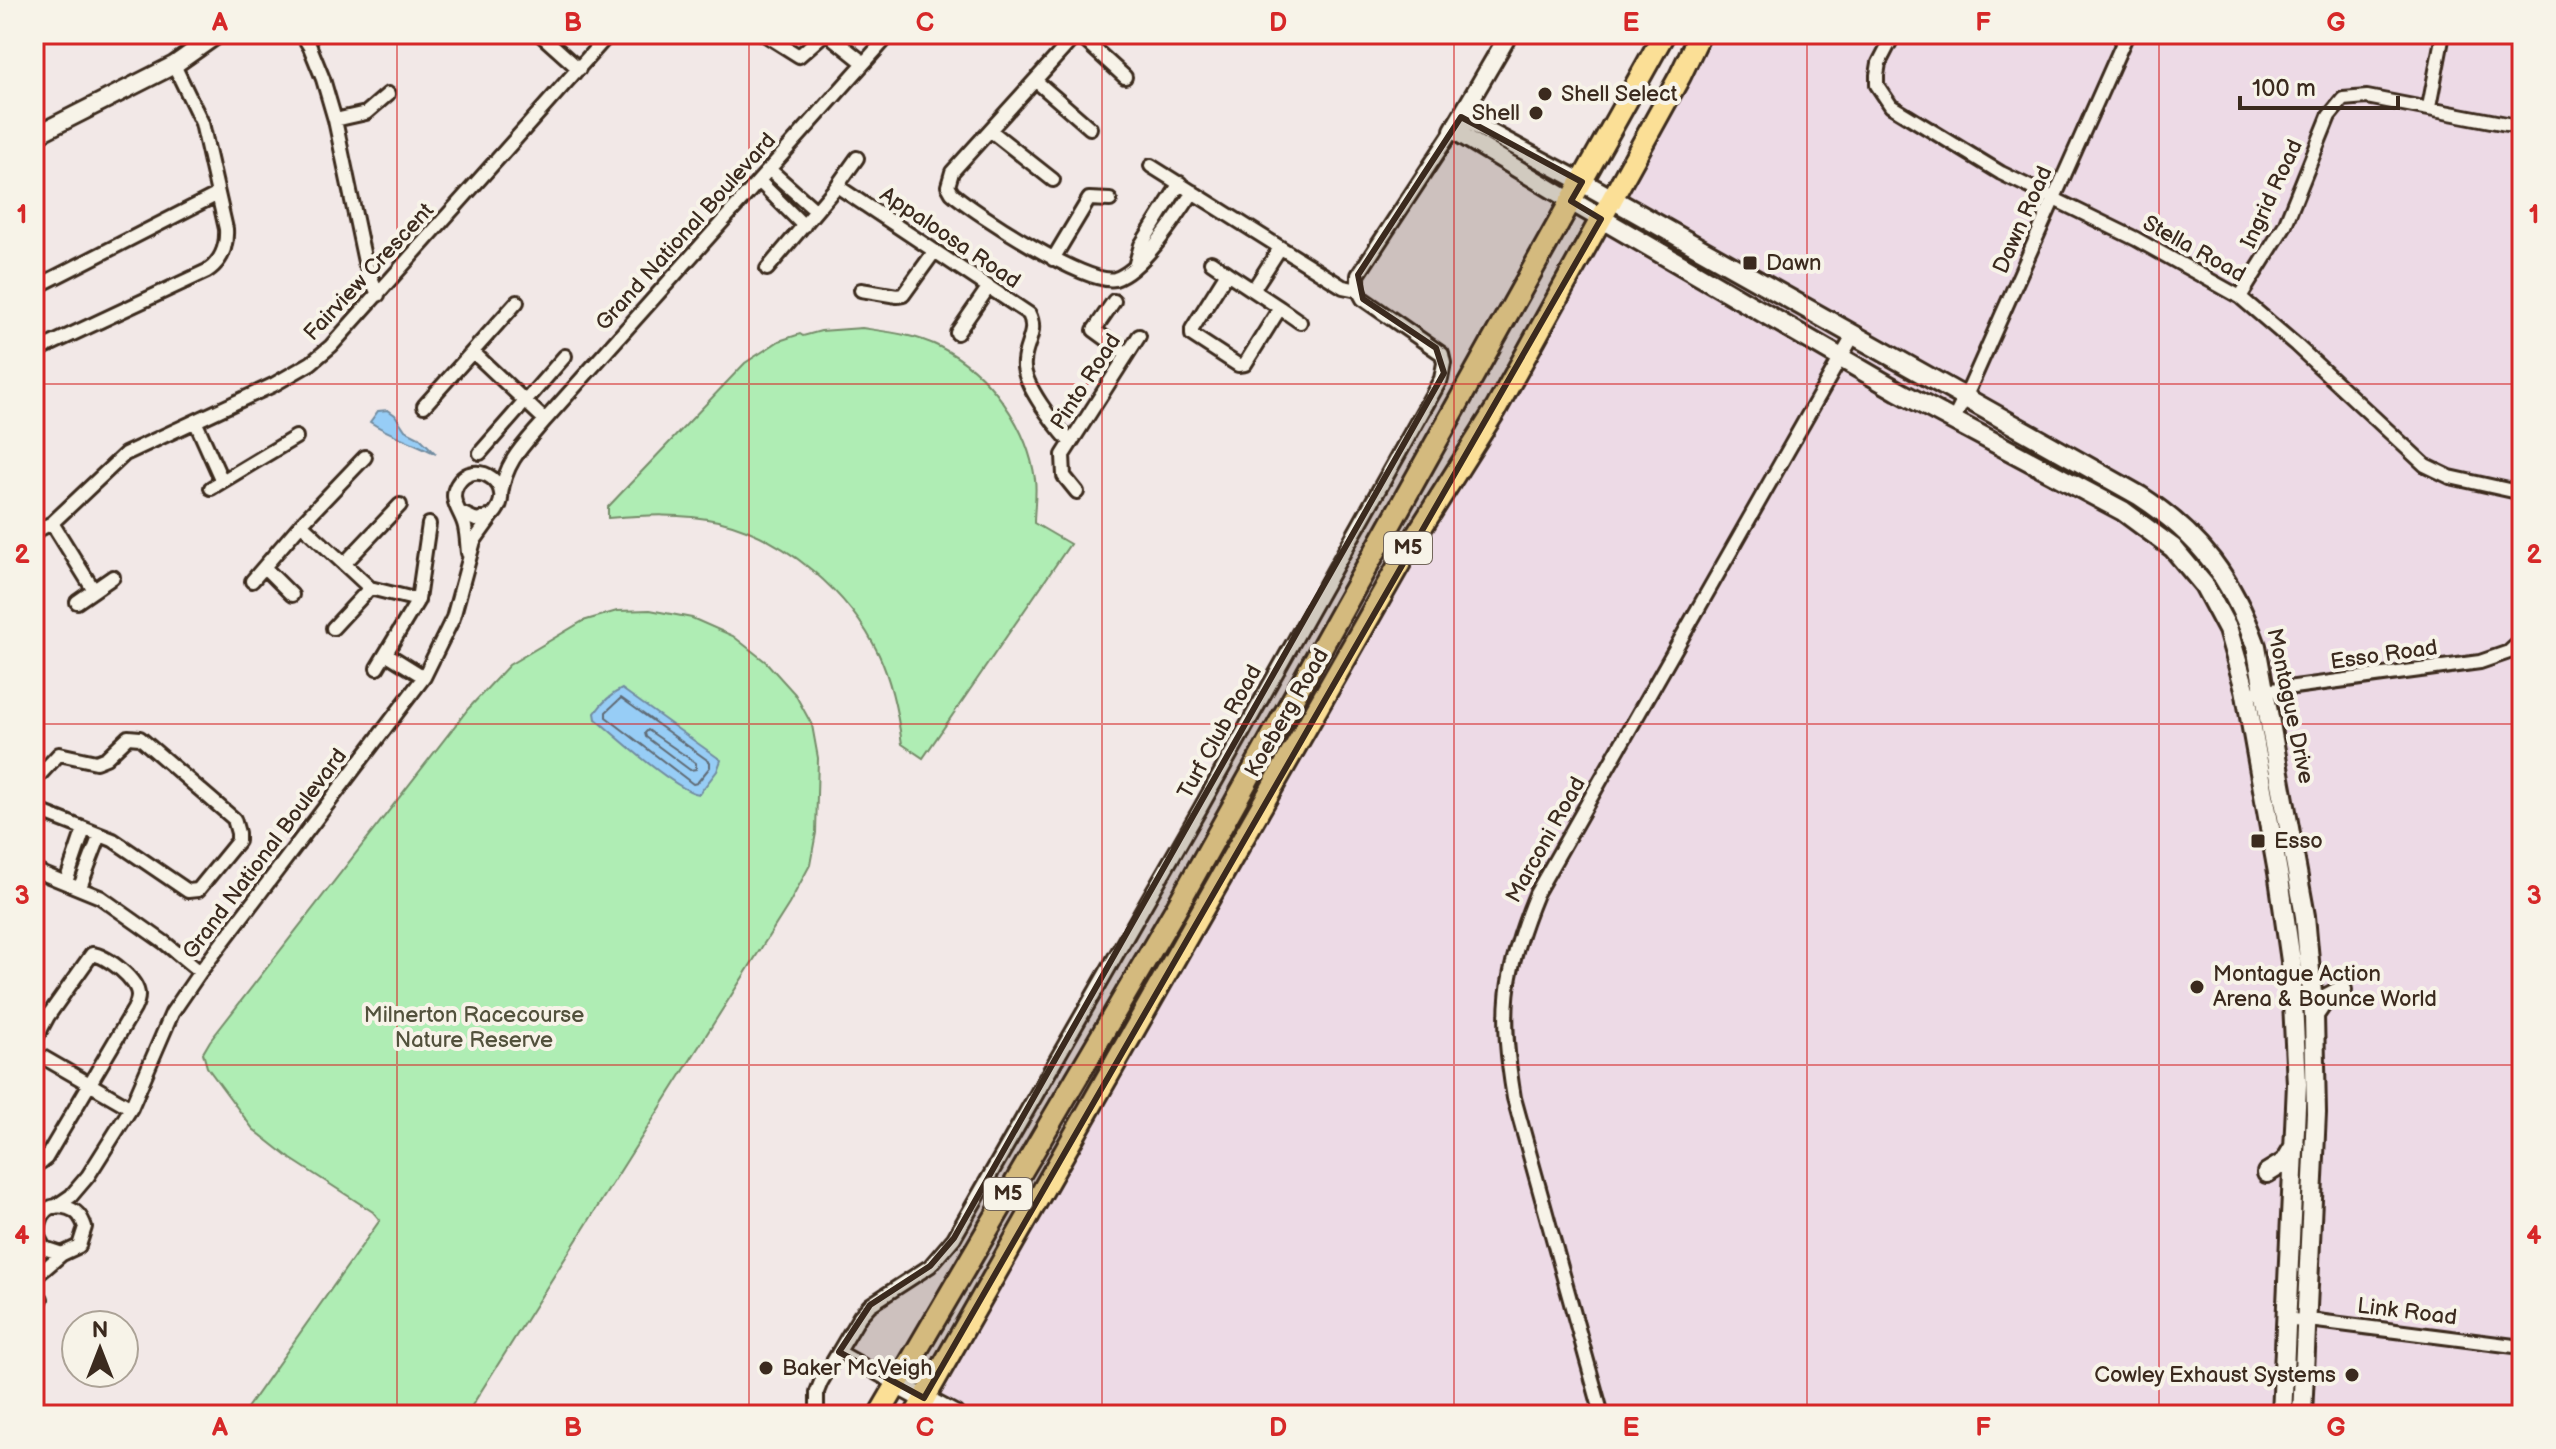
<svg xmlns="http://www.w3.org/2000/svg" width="2556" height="1449" viewBox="0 0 2556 1449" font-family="'Balsamiq Sans',sans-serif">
  <rect width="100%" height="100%" fill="#f2e8e7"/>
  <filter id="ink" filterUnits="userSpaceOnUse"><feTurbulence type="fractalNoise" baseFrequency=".0125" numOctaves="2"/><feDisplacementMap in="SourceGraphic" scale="16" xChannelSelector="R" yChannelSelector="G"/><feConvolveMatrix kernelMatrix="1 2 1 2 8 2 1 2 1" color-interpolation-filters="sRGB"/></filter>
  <g filter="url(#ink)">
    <!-- built -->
    <path fill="#eddae6" d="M1709,34H2522V1415H925L1639,170Z"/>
    <!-- green -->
    <path fill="#afedb4" stroke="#758c69" stroke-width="2" d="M862,328C889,332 916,335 940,347C989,372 1027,425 1035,479C1037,493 1034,509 1034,523L1070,544L923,758L902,744C898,715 892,683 879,655C850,593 785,537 718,521C682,513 645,515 608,518V507L745,363L779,341L800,334L803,336L821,331Z
      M650,610L692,618L733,636L766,662L795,694L812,725L818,758L816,833L810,865L789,904L466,1415H242L380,1220L373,1212L291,1159L253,1129L207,1067L203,1053L210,1041L468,709L509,665L583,621L617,611Z"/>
    <!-- water -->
    <path fill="#97cdf6" stroke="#728ca0" stroke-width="2" d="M388,410L395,415L405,430L419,437L436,454C414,442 391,436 370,422L378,411Z
      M622,689L721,760L717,771L699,794C678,792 614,735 596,719L595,713C602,703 611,694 622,689Z"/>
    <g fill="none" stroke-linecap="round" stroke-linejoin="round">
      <!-- shore -->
      <path stroke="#606b74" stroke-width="2" d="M621,698L710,762V767L697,783L693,784L606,717V712Z
        M648,730L696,763V769L690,770L646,737L645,733Z"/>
      <!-- minor casing -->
      <g stroke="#3b2a1e" stroke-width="18">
        <path id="minor" d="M302,34L310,47L323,79L335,120L365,262L378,295
          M540,34L579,69
          M764,34L799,56L824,34
          M1077,34L952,172L948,186L952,193C975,213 1087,286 1115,279C1142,271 1177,216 1193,192
          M1078,34L1125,77
          M1894,34L1879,63L1877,75V85L1891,106L2001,173L2136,239L2240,297L2296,345L2425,465L2450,477L2522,493
          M834,39L864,63
          M1036,81L1090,128
          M2429,107L2443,34
          M335,120L366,113L388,94
          M991,131L1053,180
          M1151,166L1343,287L1358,290
          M770,170L816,211
          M759,181L804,226
          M837,186L857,158
          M1053,259L1089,199L1110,200
          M1211,262L1227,273
          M1136,263L1141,245L1180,183
          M767,269L837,186L1029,314C1038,332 1025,344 1024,362C1021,383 1056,426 1070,442
          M1227,273L1280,308L1245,364L1238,365L1192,335V329Z
          M34,288L218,194
          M861,290L897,296L903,295L934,252
          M1253,290L1280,248
          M2240,297L2285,225L2329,116L2343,99L2367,97L2522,127
          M1114,301L1094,330L1127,354
          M1280,308L1300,322
          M957,333L988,288
          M34,352L207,271C222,261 227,247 226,229L202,123L174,65
          M474,353L545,420
          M424,406L517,302
          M1953,421L1970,387L2127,34
          M196,423L222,481
          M480,453L565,356
          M211,488L296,437
          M1077,492L1064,476L1063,455L1139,336
          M501,494C506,460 524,445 545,420L890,34
          M461,513L476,520L492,516C521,486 474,455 457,485C448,501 462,512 465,527C467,536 467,544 468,553
          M52,523L93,589
          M301,524L370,588L418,600
          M34,532L52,523L125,454L273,385L311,363L331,346L609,34
          M344,564L400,505
          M265,568L292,595
          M252,581L301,524L365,457
          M77,602L113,577
          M333,628L370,588
          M387,654L424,677
          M377,668L418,600L429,524
          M2257,692L2480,662L2509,652L2522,640
          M34,781L59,754L96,762L106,758L128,737L140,738L234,819L238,833V841L198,890L188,891L113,840L34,809
          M34,870L100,897L165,943L200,972
          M66,882L84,829
          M80,887L100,835
          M34,1042L48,1016L92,954C106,955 139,980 138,996C138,1000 136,1005 134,1009L46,1158L41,1162H34
          M34,1052L131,1108
          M55,1207L71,1196L88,1176L131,1108L172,1013L200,972L424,677L453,618L474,541L492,516
          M34,1265C39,1246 31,1196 68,1208C78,1211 82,1218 85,1227L79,1246L62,1254L44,1248L38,1237
          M34,1278L62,1254
          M34,1311L41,1299
          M2287,1320L2317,1321L2522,1347
          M839,1352L896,1384
          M817,1415V1392L821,1382L860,1316L870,1305L930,1266L954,1238L1200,809L1441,379L1444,363L1442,354L1363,299L1358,290V275L1453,130
          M1602,1415L1514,1098C1500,1013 1503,974 1536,894L1853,336"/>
      </g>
      <!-- tertiary casing -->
      <g stroke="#3b2a1e" stroke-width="22">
        <path id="tertiary" d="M1509,34L1453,130L1571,201
          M1461,117L1582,182
          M34,136L174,65L218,34"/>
      </g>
      <!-- secondary casing -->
      <g stroke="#3b2a1e" stroke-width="24">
        <path id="secondary" d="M1582,182L2140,496C2201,536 2232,579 2256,646L2305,916L2314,1015L2316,1113L2302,1415
          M1571,201L1898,391L2123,511L2173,548L2204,585L2228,630L2245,689L2279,878L2291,961L2297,1084L2282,1415
          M2314,1015L2325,999L2342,990
          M2267,1173L2285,1162L2295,1145
          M896,1384L954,1415"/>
      </g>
      <!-- primary casing -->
      <g stroke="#3b2a1e" stroke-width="26">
        <path id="primary" d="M879,1415L1175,910L1664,34
          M915,1415L1409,547L1496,409L1680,76L1700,34"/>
      </g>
      <!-- minor -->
      <use href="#minor" stroke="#f7f3e8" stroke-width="12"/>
      <!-- tertiary -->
      <use href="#tertiary" stroke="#f7f3e8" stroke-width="16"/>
      <!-- secondary -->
      <use href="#secondary" stroke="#f7f3e8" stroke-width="18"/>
      <!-- primary -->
      <use href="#primary" stroke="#fbdf96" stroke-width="20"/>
    </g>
  </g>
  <!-- marked area -->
  <path fill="#3b2a1e" fill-opacity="0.2" stroke="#3b2a1e" stroke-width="6" stroke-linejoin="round" d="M1461,117L1582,182L1571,201L1601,219L924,1398L839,1352L870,1305L930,1266L954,1238L1444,373L1436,348L1363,299L1358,275Z"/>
  <!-- grid -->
  <path fill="none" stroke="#d62828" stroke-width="2" stroke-opacity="0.55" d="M397,34V1415M749,34V1415M1102,34V1415M1454,34V1415M1807,34V1415M2159,34V1415M34,384H2522M34,724H2522M34,1065H2522"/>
  <!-- markers -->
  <g fill="#3b2a1e" stroke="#f7f3e8" stroke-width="3">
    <circle cx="1545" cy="94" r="8"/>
    <circle cx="1536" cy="113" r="8"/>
    <rect x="1742" y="255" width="16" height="16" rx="4"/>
    <rect x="2250" y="833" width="16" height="16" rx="4"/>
    <circle cx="2197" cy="987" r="8"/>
    <circle cx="766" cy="1368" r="8"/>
    <circle cx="2352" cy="1375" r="8"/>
  </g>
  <g text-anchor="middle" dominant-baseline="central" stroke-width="8" stroke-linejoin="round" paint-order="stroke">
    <!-- shield labels -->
    <g fill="#f7f3e8" stroke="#73665b" stroke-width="2">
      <rect x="1384" y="532" width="48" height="32" rx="6"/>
      <rect x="984" y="1178" width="48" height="32" rx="6"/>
    </g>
    <g font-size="20" font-weight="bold" fill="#3b2a1e">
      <text x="1408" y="548">M5</text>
      <text x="1008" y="1194">M5</text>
    </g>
    <!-- poi labels -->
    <g font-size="22" fill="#3b2a1e" stroke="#f7f3e8" text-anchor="start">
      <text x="1561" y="94">Shell Select</text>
      <text x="1520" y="113" text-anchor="end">Shell</text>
      <text x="1766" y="263">Dawn</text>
      <text x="2274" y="841">Esso</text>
      <text x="2213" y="974">Montague Action<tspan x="2213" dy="25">Arena &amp; Bounce World</tspan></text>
      <text x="782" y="1368">Baker McVeigh</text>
      <text x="2336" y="1375" text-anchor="end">Cowley Exhaust Systems</text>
    </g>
    <!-- street labels -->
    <g font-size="22" fill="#3b2a1e" stroke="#f7f3e8">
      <text transform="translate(2272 194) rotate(-65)">Ingrid Road</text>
      <text transform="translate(2023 220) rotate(-66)">Dawn Road</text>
      <text transform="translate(686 232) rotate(-48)">Grand National Boulevard</text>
      <text transform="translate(950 238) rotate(34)">Appaloosa Road</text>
      <text transform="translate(2194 249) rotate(29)">Stella Road</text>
      <text transform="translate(369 272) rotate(-47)">Fairview Crescent</text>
      <text transform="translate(1086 382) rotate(-57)">Pinto Road</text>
      <text transform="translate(2384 655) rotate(-8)">Esso Road</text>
      <text transform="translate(2290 706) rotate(78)">Montague Drive</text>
      <text transform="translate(1287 713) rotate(-60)">Koeberg Road</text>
      <text transform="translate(1220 732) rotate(-61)">Turf Club Road</text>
      <text transform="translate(1546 840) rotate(-61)">Marconi Road</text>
      <text transform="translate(265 854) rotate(-53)">Grand National Boulevard</text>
      <text transform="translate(2407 1312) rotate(7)">Link Road</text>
    </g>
    <!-- park labels -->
    <g font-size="22" fill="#52513c" stroke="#f7f3e8">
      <text x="474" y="1015">Milnerton Racecourse<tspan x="474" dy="25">Nature Reserve</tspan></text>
    </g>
  </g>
  <!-- margin -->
  <rect width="2556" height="1449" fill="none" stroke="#f7f3e8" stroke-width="88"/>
  <!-- north arrow -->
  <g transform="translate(100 1349)"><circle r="38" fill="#f7f3e8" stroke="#aca397" stroke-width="2"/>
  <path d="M0-6L14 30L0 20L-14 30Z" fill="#3b2a1e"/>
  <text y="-12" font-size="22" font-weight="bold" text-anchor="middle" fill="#3b2a1e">N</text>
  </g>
  <!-- scale -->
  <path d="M2240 96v12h158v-12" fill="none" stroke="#3b2a1e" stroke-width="4"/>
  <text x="2252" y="96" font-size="24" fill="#3b2a1e" stroke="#f7f3e8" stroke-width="6" paint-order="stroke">100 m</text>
  <rect x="44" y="44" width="2468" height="1361" fill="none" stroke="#d62828" stroke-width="3"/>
  <g font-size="26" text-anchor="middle" font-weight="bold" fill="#d62828">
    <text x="220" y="31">A</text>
    <text x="573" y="31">B</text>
    <text x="925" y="31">C</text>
    <text x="1278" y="31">D</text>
    <text x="1631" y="31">E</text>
    <text x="1983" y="31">F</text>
    <text x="2336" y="31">G</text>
    <text x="22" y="223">1</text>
    <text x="2534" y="223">1</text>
    <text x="22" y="563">2</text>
    <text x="2534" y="563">2</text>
    <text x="22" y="904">3</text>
    <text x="2534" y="904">3</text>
    <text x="22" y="1244">4</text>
    <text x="2534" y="1244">4</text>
    <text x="220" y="1436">A</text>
    <text x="573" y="1436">B</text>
    <text x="925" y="1436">C</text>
    <text x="1278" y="1436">D</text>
    <text x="1631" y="1436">E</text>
    <text x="1983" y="1436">F</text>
    <text x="2336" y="1436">G</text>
  </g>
</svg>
